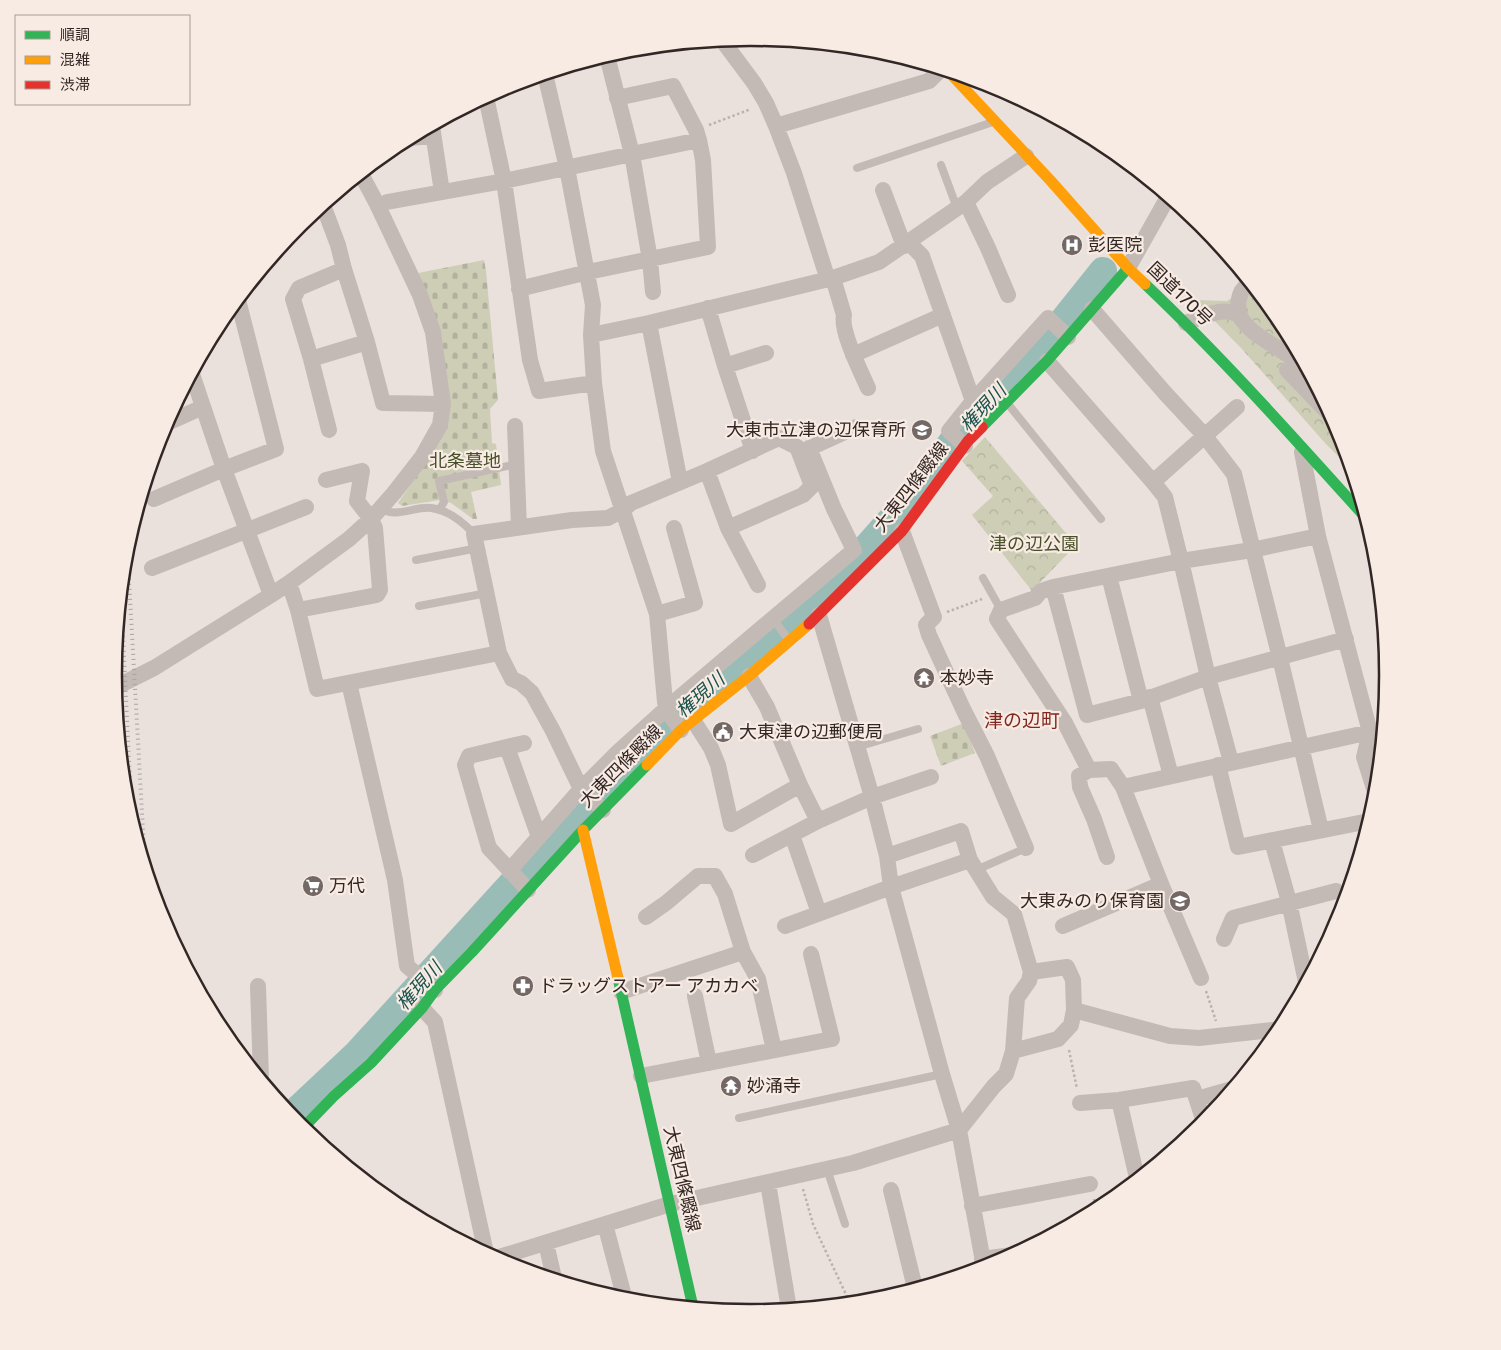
<svg xmlns="http://www.w3.org/2000/svg" width="1501" height="1350" viewBox="0 0 1501 1350" font-family="Rubik,'Noto Sans JP',sans-serif">
  <defs>
    <pattern id="cemetery-stones" width="16" height="16" patternUnits="userSpaceOnUse" patternTransform="scale(1.25)"><rect width="16" height="16" fill="#ceceb7"/><path d="M2 7V4a2 2 0 0 1 4 0v3zM10 15v-3a2 2 0 0 1 4 0v3z" fill="#b1b19d"/></pattern>
    <pattern id="park-crowns" width="20" height="18" patternUnits="userSpaceOnUse" patternTransform="scale(1.25)"><rect width="20" height="18" fill="#ceceb7"/><path d="M2 6a3 3 0 1 1 6 0M12 15a3 3 0 1 1 6 0" fill="none" stroke="#b1b19d"/></pattern>
  </defs>
  <rect width="100%" height="100%" fill="#eae1dd"/>
  <!-- cemetery -->
  <path fill="url(#cemetery-stones)" d="M484,260L486,271L498,400L490,409L492,443L496,444L501,485L471,492L477,519H473L451,503L440,500L402,506L398,503L441,440L418,273Z
    M964,723L975,753L941,766L930,736Z"/>
  <!-- park -->
  <path fill="url(#park-crowns)" d="M1245,278L1281,321L1340,431L1351,469L1325,443L1241,348L1194,300L1227,301L1233,297Z
    M985,437L1076,545L1032,591L972,515L993,496L962,461Z"/>
  <g fill="none" stroke-linecap="round" stroke-linejoin="round">
    <!-- river -->
    <path stroke="#9abcb6" stroke-width="28" d="M291,1116L357,1054L592,796L667,723L809,603L860,555L914,494L958,434L1059,326L1103,271"/>
    <!-- path -->
    <path stroke="#bbb2af" stroke-width="2.5" stroke-dasharray="2.5 2.5" stroke-linecap="butt" d="M709,125L751,109
      M1270,324L1277,323L1280,321
      M947,612L982,599
      M1206,991L1216,1021
      M1069,1050L1077,1089
      M803,1189L813,1224L850,1303
      M1094,1199L1096,1210"/>
    <!-- lane -->
    <path stroke="#c3bab6" stroke-width="8" d="M941,165L957,208
      M857,168L990,123
      M1008,404L1101,519
      M381,508C395,519 415,506 431,508C448,510 462,521 474,534
      M439,510L444,502L439,481L517,464
      M416,560L478,548
      M983,578L1001,610
      M419,606L487,593
      M773,619L788,639
      M857,747L918,729
      M976,870L1026,848
      M739,1118L942,1074
      M827,1169L845,1224"/>
    <!-- street -->
    <path stroke="#c3bab6" stroke-width="16" d="M722,40L754,83L766,103L776,126
      M607,56L632,154L650,260L653,292
      M545,74L567,168L593,305L591,335L594,383L603,451L657,614L665,702L668,712L681,730
      M486,97L504,181L530,360L539,391L594,383
      M432,126L442,192
      M409,138L433,136
      M883,190L904,246
      M387,202L504,181L699,140
      M966,202L988,248L1008,295
      M323,205L338,245L344,269L367,342L383,403L443,404
      M909,243L922,256L973,401
      M1128,268L1168,197
      M833,278L844,315C840,331 861,372 868,388
      M828,280L794,173L776,126L929,81L940,70
      M1249,283C1244,287 1240,292 1239,299C1233,323 1258,335 1274,346C1284,352 1294,359 1304,365
      M519,289L588,272L708,247L703,160L699,140L696,130L673,86L617,98
      M708,308L725,366L753,451
      M1092,309L1165,393L1204,435L1234,474L1280,658L1321,830
      M649,323L680,482
      M1186,323C1200,317 1226,305 1240,316
      M591,335L649,323L833,278L879,262L966,202L987,182L1026,156
      M853,355L943,315
      M311,359L367,342
      M1047,361L1153,482L1165,497L1181,561L1208,677L1231,762
      M725,366L766,353
      M1287,370L1332,417
      M192,374L224,469L271,595
      M165,424L203,407
      M515,426L519,527
      M329,430L311,359L293,299L299,288L344,269
      M965,446L949,431L973,401L1048,318L1068,337
      M801,452L856,427
      M1302,452L1318,536
      M707,471L728,528L758,585
      M1153,482L1237,407
      M154,499L224,469L276,449L238,300
      M902,531L934,617L926,625L929,635L964,711L987,756L1026,848
      M152,568L306,507
      M1109,576L1141,701
      M289,583L298,610L317,689L499,653
      M1053,587L1087,715L1141,701L1208,677L1346,639
      M298,610L377,595L380,590L375,528L371,519L357,501L362,471L326,480
      M657,614L695,603L674,528
      M819,615L872,797L887,856L891,887L942,1074L959,1130L984,1267
      M749,676L767,707L800,785L818,821
      M349,683L395,880L407,966L435,990
      M114,688L154,668L271,595L289,583L349,539L371,519L394,493L422,457L440,425L443,404L433,332L420,295L377,204L361,174
      M1150,697L1171,776
      M693,720L711,748L718,765L731,824L800,785
      M1370,732L1123,787L1111,769L1089,770L1065,723L997,619L1001,610L1035,598L1041,591L1053,587L1181,561L1252,550L1318,536L1370,732L1364,757L1376,795
      M524,743L469,756L465,765L489,848L528,890
      M507,747L539,837
      M1218,765L1238,847L1369,821
      M1089,770L1079,776L1080,787L1094,819L1107,857
      M1123,787L1161,884L1201,978
      M603,810L581,789L553,731L532,693L521,683L512,679L499,653L474,534L572,520L608,518L623,510L631,503L707,471L779,438L797,447L812,486L803,495L728,528
      M792,835L819,913
      M1272,841L1289,902L1306,982
      M753,855L818,821L872,797L931,777
      M509,871L581,789L618,752L667,708L854,550L834,509L809,448
      M646,917L666,903L698,876H715L725,894L743,952
      M785,926L891,887L970,860
      M1063,926L1161,884
      M1224,939L1233,918L1336,891
      M1031,972L1067,967L1073,980L1074,1010L1170,1036L1199,1038L1281,1029
      M258,986L261,1078
      M621,992L743,952L758,979L774,1050
      M695,996L709,1063
      M422,1008L435,1022L486,1253
      M1013,1051L1058,1039L1071,1025L1074,1010
      M641,1076L832,1039L811,954
      M1197,1099L1232,1089
      M1119,1100L1137,1178
      M1080,1103L1119,1100L1193,1088L1204,1122
      M768,1183L789,1309
      M891,1190L915,1288
      M972,1206L1090,1184
      M605,1224L625,1300
      M546,1243L554,1278
      M496,1258L670,1204L853,1163L959,1130L994,1086L1006,1074L1013,1051L1017,998L1029,981L1031,972L1014,914L993,897L970,860L961,831L887,856
      M982,1259L1012,1255"/>
    <!-- fast -->
    <path stroke="#30b455" stroke-width="11" d="M1145,284C1223,358 1294,438 1366,518
      M982,427L1047,361L1128,268
      M618,978L693,1307
      M303,1128L334,1096L371,1063L422,1008L435,990L472,952L583,830L647,765"/>
    <!-- slow -->
    <path stroke="#ff9f0a" stroke-width="11" d="M949,72L1050,180L1128,268L1145,284
      M647,765L681,730L749,676L809,624
      M583,830L618,978"/>
    <!-- jam -->
    <path stroke="#e5322d" stroke-width="11" d="M809,624L902,531L968,441L982,427"/>
    <!-- rail -->
    <path stroke="#aaa3a1" stroke-width="4" stroke-dasharray="1 4" stroke-linecap="butt" d="M127,544L145,866
      M121,596L132,821"/>
  </g>
  <!-- icons -->
  <defs>
    <g id="hospital-disc" transform="scale(1.125)"><circle r="9.5" fill="#736865" stroke="#f8ebe3"/><path d="M-5-5h3v3.5h4V-5h3V5h-3V1.5h-4V5h-3Z" fill="#fff"/></g>
    <g id="school-disc" transform="scale(1.125)"><circle r="9.5" fill="#736865" stroke="#f8ebe3"/><path d="M0-5L7-2L0 1L-7-2ZM-4 1L0 2.5L4 1V4Q0 6-4 4Z" fill="#fff"/></g>
    <g id="temple-disc" transform="scale(1.125)"><circle r="9.5" fill="#736865" stroke="#f8ebe3"/><path d="M0-6L5-2H3V0L6.5 2.5H4V6H1.5V3h-3V6H-4V2.5H-6.5L-3 0V-2H-5Z" fill="#fff"/></g>
    <g id="civic-disc" transform="scale(1.125)"><circle r="9.5" fill="#736865" stroke="#f8ebe3"/><path d="M-.6-6.5H3V-4.5H.6V-3L4-1V1h2V6H-6V1h2V-1L-.6-3ZM-1.2 2.5V6h2.4V2.5Z" fill="#fff"/></g>
    <g id="supermarket-disc" transform="scale(1.125)"><circle r="9.5" fill="#736865" stroke="#f8ebe3"/><path d="M-6-5.5h2.5l.6 2H6L4.5 2H-2.5L-4.4-4H-6ZM-1.5 3.2a1.3 1.3 0 1 0 .1 0ZM3 3.2a1.3 1.3 0 1 0 .1 0Z" fill="#fff"/></g>
    <g id="pharmacy-disc" transform="scale(1.125)"><circle r="9.5" fill="#736865" stroke="#f8ebe3"/><path d="M-2-6h4v4h4v4h-4v4h-4v-4h-4v-4h4Z" fill="#fff"/></g>
  </defs>
  <g fill-rule="evenodd">
    <use href="#hospital-disc" x="1072" y="245"/>
    <use href="#school-disc" x="922" y="430"/>
    <use href="#temple-disc" x="924" y="678"/>
    <use href="#civic-disc" x="723" y="732"/>
    <use href="#supermarket-disc" x="313" y="886"/>
    <use href="#school-disc" x="1180" y="901"/>
    <use href="#pharmacy-disc" x="523" y="986"/>
    <use href="#temple-disc" x="731" y="1086"/>
  </g>
  <g text-anchor="middle" dominant-baseline="central" stroke-width="4.5" stroke-linejoin="round" paint-order="stroke">
    <!-- poi labels -->
    <g font-size="18" fill="#332725" stroke="#f8ebe3" text-anchor="start">
      <text x="1088" y="245">彭医院</text>
      <text x="906" y="430" text-anchor="end">大東市立津の辺保育所</text>
      <text x="940" y="678">本妙寺</text>
      <text x="739" y="732">大東津の辺郵便局</text>
      <text x="329" y="886">万代</text>
      <text x="1164" y="901" text-anchor="end">大東みのり保育園</text>
      <text x="539" y="986">ドラッグストアー アカカベ</text>
      <text x="747" y="1086">妙涌寺</text>
    </g>
    <!-- street labels -->
    <g font-size="18" fill="#332725" stroke="#f8ebe3">
      <text transform="translate(1180 294) rotate(44)">国道170号</text>
      <text transform="translate(911 487) rotate(-52)">大東四條畷線</text>
      <text transform="translate(621 766) rotate(-45)">大東四條畷線</text>
      <text transform="translate(682 1179) rotate(77)">大東四條畷線</text>
    </g>
    <!-- park labels -->
    <g font-size="18" fill="#48502a" stroke="#f8ebe3">
      <text x="465" y="461">北条墓地</text>
      <text x="1034" y="544">津の辺公園</text>
    </g>
    <!-- water labels -->
    <g font-size="19" font-style="italic" fill="#1c534e" stroke="#f8ebe3">
      <text transform="translate(983 408) rotate(-47)">権現川</text>
      <text transform="translate(700 695) rotate(-41)">権現川</text>
      <text transform="translate(419 986) rotate(-48)">権現川</text>
    </g>
    <!-- neighbourhood labels -->
    <g font-size="19" fill="#802820" stroke="#f8ebe3">
      <text x="1022" y="720">津の辺町</text>
    </g>
  </g>
  <!-- crop -->
  <path d="M0 0H1501V1350H0ZM750 46H751A628 628 0 0 1 1379 674V676A628 628 0 0 1 751 1304H750A628 628 0 0 1 122 676V674A628 628 0 0 1 750 46Z" fill="#f8ebe3" fill-rule="evenodd"/>
  <path fill="none" stroke="#332725" stroke-width="2.5" d="M750 46H751A628 628 0 0 1 1379 674V676A628 628 0 0 1 751 1304H750A628 628 0 0 1 122 676V674A628 628 0 0 1 750 46Z"/>
  <!-- legend -->
  <rect x="15" y="15" width="175" height="90" fill="#f8ebe3" stroke="#a99d97"/>
  <rect x="25" y="31" width="25" height="8" fill="#30b455" stroke="#a99d97"/>
  <text x="60" y="40" font-size="15" fill="#332725">順調</text>
  <rect x="25" y="56" width="25" height="8" fill="#ff9f0a" stroke="#a99d97"/>
  <text x="60" y="65" font-size="15" fill="#332725">混雑</text>
  <rect x="25" y="81" width="25" height="8" fill="#e5322d" stroke="#a99d97"/>
  <text x="60" y="90" font-size="15" fill="#332725">渋滞</text>
</svg>
